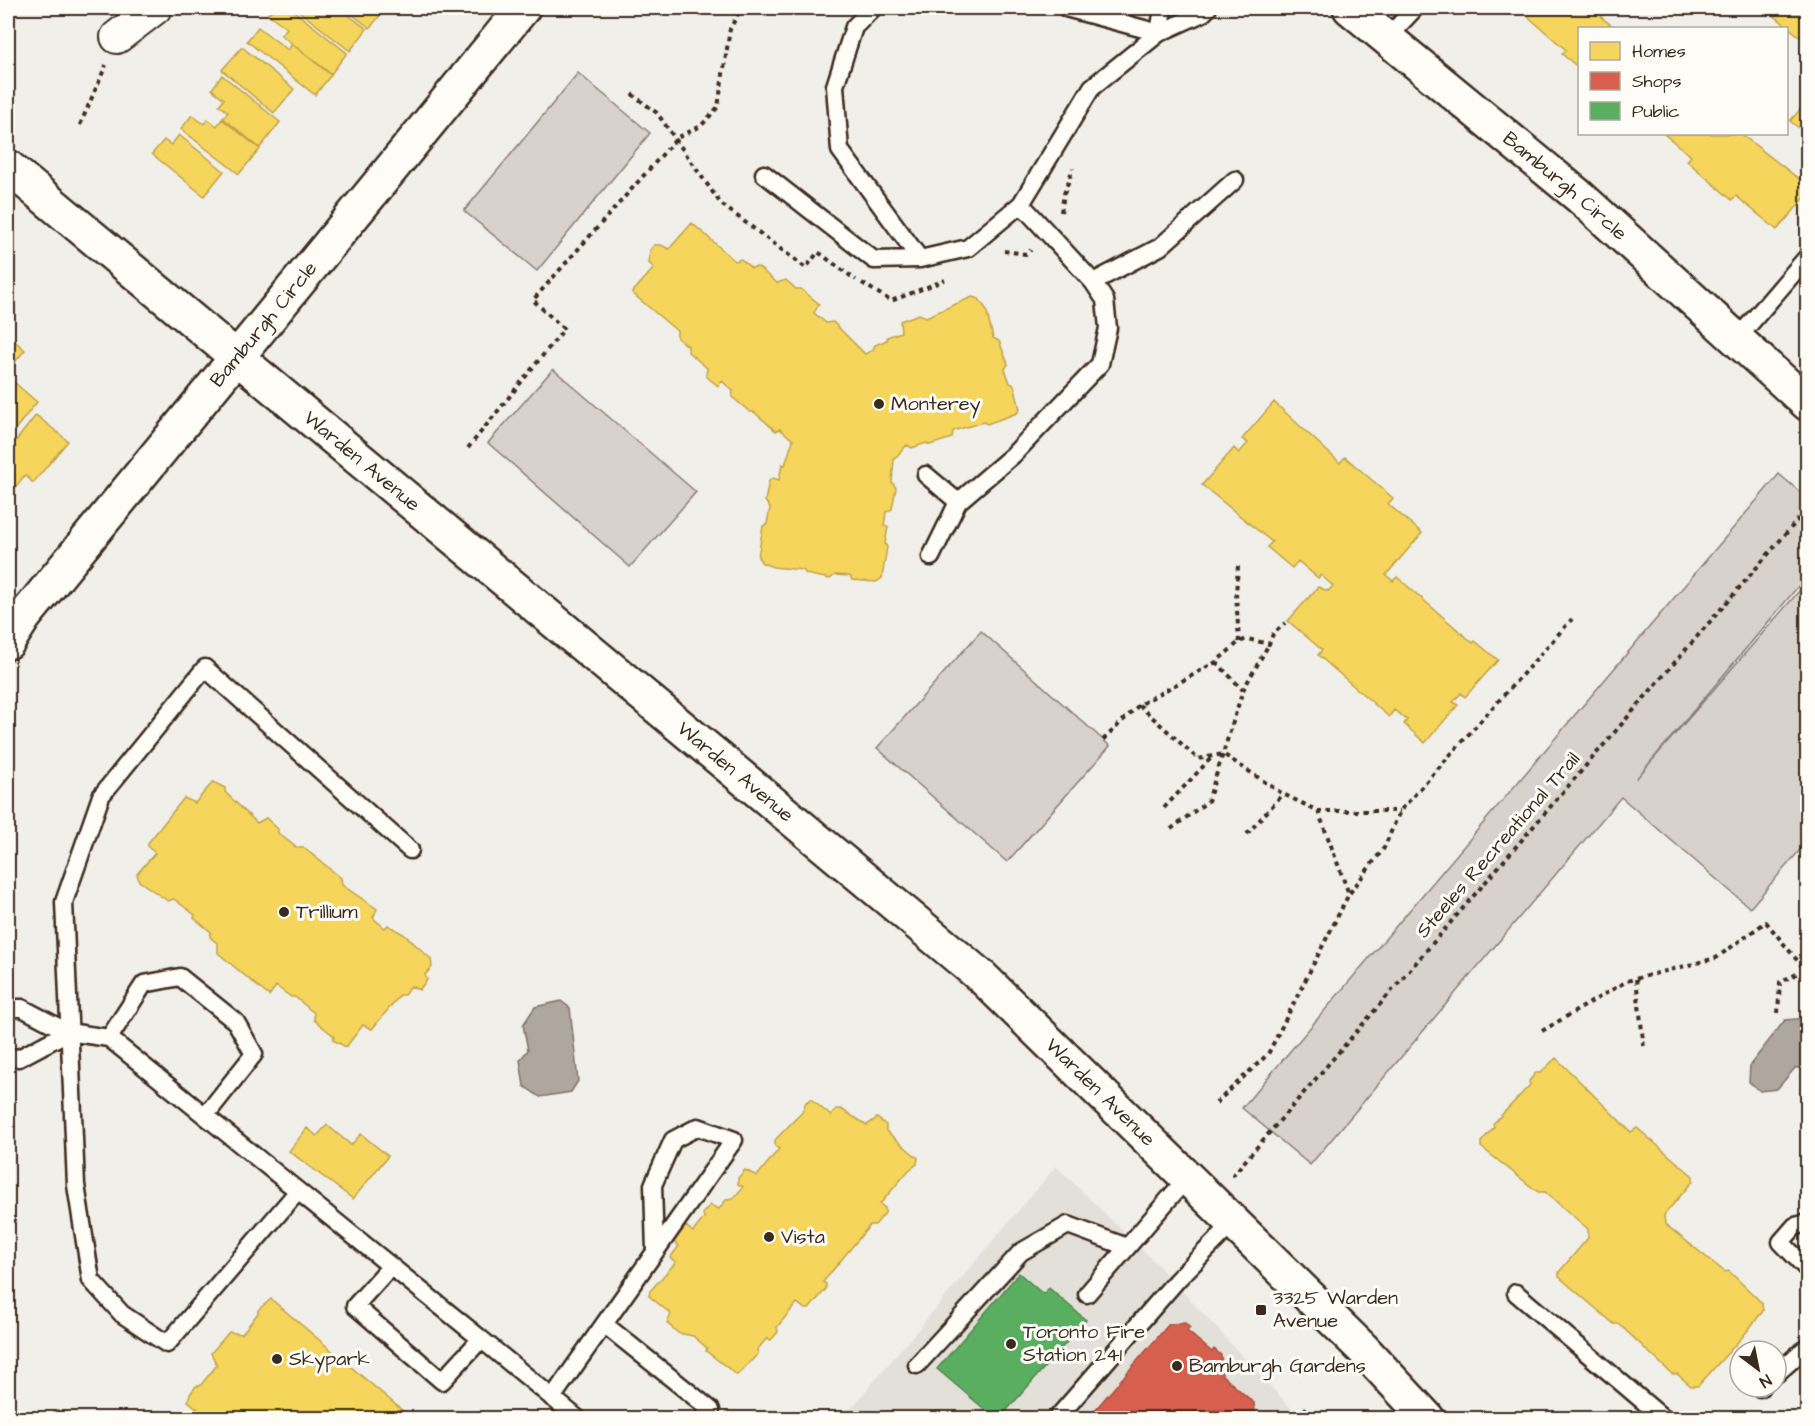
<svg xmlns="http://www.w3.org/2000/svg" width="1815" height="1426" viewBox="0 0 1815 1426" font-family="'Architects Daughter',sans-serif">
  <rect width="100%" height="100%" fill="#f1efea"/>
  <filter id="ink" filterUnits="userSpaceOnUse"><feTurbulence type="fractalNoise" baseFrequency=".0167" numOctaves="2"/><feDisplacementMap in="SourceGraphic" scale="12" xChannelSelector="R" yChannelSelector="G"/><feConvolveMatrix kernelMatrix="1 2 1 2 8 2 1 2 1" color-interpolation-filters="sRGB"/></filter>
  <g filter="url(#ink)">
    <!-- built -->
    <path fill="#e3e0da" d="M1056,1166L1157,1264L1300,1418H843Z"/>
    <!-- green -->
    <path fill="#d7d2cc" stroke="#897e75" stroke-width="1.5" d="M578,73L650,133L537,271L464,211Z
      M553,369L696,492L630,567L488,443Z
      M1779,474L1807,498V576L1636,779L1807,582V842L1750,908L1621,797L1310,1165L1242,1108Z
      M981,631L1110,746L1007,862L877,748Z"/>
    <!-- water -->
    <path fill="#aea69f" stroke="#80746b" stroke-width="1.5" d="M561,1001L570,1008L578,1081L571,1092L540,1097L524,1086L520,1060L528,1050L523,1025L535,1007Z
      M1807,1018V1068H1795L1777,1089L1760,1091L1749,1082L1750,1065L1785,1020Z"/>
    <!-- homes -->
    <path fill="#f6d55c" stroke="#bea249" stroke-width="1.5" d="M274,8H290L347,53L331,74L281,35L287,28L268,14Z
      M295,8H339L367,29L350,51Z
      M344,8H386L370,28Z
      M1526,8H1604L1606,9L1601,17L1615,28H1580V69L1562,54L1566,50L1524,13L1528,9Z
      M1765,8H1808V27L1800,37Z
      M258,27L288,50L292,44L331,75L315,95L247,41Z
      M242,47L294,89L274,113L222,70Z
      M222,75L280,122L260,148L223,118L228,112L219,105L224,99L212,89Z
      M1808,101V135L1790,121Z
      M192,115L204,124L208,119L217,126L222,119L260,149L239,174L181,129Z
      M1664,134H1741L1808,186V194L1777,230L1736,196L1732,200L1687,161L1691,156Z
      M179,135L224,171L204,196L152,154L164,140L171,145Z
      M692,223L735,261L741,259L751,268L758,267L777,283L786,280L796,289H801L819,304L814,313L826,323L833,322L865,354L873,350L875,345L887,340V337L901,332L900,321L919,314L926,317L972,297L979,299L986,309L993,338L999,341L1008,364L1005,369L1010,383L1014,385L1020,409L1017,413L987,424L983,422L953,431L952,438L930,445L926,443L912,448L907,445L894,459L892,482L896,488L892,509L886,512L884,526L888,527L885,544L887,547L882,578L876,582L852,580L850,576L835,575L830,579L806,574L803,570L773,567L762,563L758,557L763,526L767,524L770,508L765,501L769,481L773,478L779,480L782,464L785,465L793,440L780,429L776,431L754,412H750L732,397L733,391L722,381L718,386L706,376L707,368L688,352V346L677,338V331L632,293L654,268L649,263L650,250L654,245H661L669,249Z
      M8,335L25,350L8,370Z
      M8,377L37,402L8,438Z
      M1274,402L1340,463L1345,457L1393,498L1388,504L1422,533L1386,575L1393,581L1397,577L1473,643L1475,641L1498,660L1465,697L1461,693L1453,702L1458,705L1425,743L1404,724L1407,720L1394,710L1389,717L1318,655L1322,650L1288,621L1318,587L1328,591L1333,586L1321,575L1318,578L1298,561L1292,568L1267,547L1272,542L1202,485L1234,448L1239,453L1248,443L1242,439Z
      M36,415L68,441L33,483L25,475L8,496V451Z
      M213,782L225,788V792L257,823L266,818L278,829V833L297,848H304L341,878L342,885L377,909L373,918L385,928L388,925L405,935L431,959L432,967L425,975L427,980L419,990L411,986L404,995H400L372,1029L363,1025L346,1047L333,1040L334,1036L314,1020V1013L295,997H291L276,986L269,996L218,953V944L210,937L211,932L194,918L195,915L174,899L168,901L139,881L137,874L155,853L148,847V843L184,798L195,803Z
      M1556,1058L1631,1132L1637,1128L1693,1176V1181L1664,1215L1665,1224L1725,1272L1729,1271L1762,1303L1763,1311L1744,1335L1698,1386H1691L1677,1374H1672L1619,1324H1614L1559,1277V1272L1588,1238V1229L1545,1192H1538L1481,1147V1142L1494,1127L1493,1124L1530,1085L1529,1081L1536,1073H1540Z
      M811,1099L831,1116L836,1109H841L867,1125L877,1118L886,1125V1131L918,1158L917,1164L909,1170L880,1204L885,1208V1213L875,1225H870L823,1282L826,1284V1289L809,1309H805L797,1303L777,1327L778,1332L770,1341L767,1338L757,1350L758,1354L737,1375L706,1351L707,1348L693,1336L678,1333L667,1323L671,1314L649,1296L650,1291L676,1262L670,1258L679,1246L673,1241L686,1226L693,1232L704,1218L703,1213L710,1205L719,1209L726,1200L733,1199L743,1187L738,1184V1178L745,1170L757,1176L779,1149L775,1146V1140L802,1112L806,1102Z
      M327,1125L351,1145L361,1134L388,1156L353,1199L289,1151L307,1128L317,1136Z
      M271,1299L409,1416L412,1413L419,1418H209L188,1401L190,1394L196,1386H200L217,1365L211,1353L229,1332L242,1334L258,1313V1310Z"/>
    <!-- shops -->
    <path fill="#d6604d" stroke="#a8503f" stroke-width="1.5" d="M1185,1323L1190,1328L1187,1331L1212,1352L1214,1349L1221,1355L1222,1375L1254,1403L1256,1418H1088L1169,1324Z"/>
    <!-- public -->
    <path fill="#5aae61" stroke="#51864d" stroke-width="1.5" d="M1019,1273L1043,1294L1049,1288L1086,1320L1000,1418H995L937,1369Z"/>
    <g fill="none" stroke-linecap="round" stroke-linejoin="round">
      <!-- service casing -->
      <g stroke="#3b2a1e" stroke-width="21">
        <path id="service" d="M873,8L854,27L835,86L840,150L920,259L968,248L1021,204L1092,87L1159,33L1066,8
          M1159,33L1203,13L1208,8
          M1159,33L1163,8
          M1386,39L1415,8
          M764,174L874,260L920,259
          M1021,204L1093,282L1160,247L1235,180
          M1736,340L1808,256
          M926,475L958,502L931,557
          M958,502L1013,455L1100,364L1108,328L1105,300L1093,282
          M8,1008H22L68,1032L109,1038L481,1339
          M109,1038L144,984L180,977L236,1022L254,1054L205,1116
          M8,1057L19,1058L68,1032
          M298,1191L167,1344L122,1314L91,1280L76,1185L64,902L101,796L205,668L410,850
          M1808,1223L1795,1226L1781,1242L1808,1270
          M391,1266L355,1306L442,1381L481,1339L577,1418
          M1516,1293L1663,1418
          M1087,1294L1186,1179
          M604,1324L711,1410L703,1418
          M917,1365L1021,1252L1068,1225L1127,1247
          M1776,1374L1808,1346
          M1760,1388L1761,1387
          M552,1398C613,1312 673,1226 734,1140L698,1127L673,1140L653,1185L655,1252
          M1057,1418L1177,1280L1232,1224"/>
      </g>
      <!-- minor casing -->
      <g stroke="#3b2a1e" stroke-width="36">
        <path id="minor" d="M117,37L155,8"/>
      </g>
      <!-- tertiary casing -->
      <g stroke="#3b2a1e" stroke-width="38">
        <g id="tertiary">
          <path id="s1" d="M1350,8L1580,197L1808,404"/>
          <path id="s2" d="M8,642L24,617L523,8"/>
        </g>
      </g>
      <!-- secondary casing -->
      <g stroke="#3b2a1e" stroke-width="38">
        <g id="secondary">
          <path id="s3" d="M8,167L983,978L1362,1348L1427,1418"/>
        </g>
      </g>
      <!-- path -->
      <path stroke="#3b2a1e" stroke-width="4" stroke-dasharray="4.5 4.5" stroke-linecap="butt" d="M632,94L657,113L721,204L806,268L818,252L856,280
        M80,125L106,65
        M1061,212L1064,194L1073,168
        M1004,251L1026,254L1031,250
        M862,283L891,301L945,280
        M468,448L564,329L533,300L677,138L701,126L718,107L730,29L741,8
        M1238,566L1236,594L1239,642
        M1216,662L1243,690
        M1139,705L1198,759L1223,754L1283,794L1318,811H1400
        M1103,740L1139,705L1216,662L1239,642L1247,639L1269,644L1273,634L1285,623
        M1164,808L1213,756
        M1318,811L1349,894
        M1171,829L1208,801L1243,690L1269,644
        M1247,834L1283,794
        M1636,979L1644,1048
        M1778,1013L1780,982L1805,970
        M1542,1031L1627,981L1716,958L1766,922L1805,970L1808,969
        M1216,1103L1268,1054L1349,894L1384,848L1400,811L1572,619
        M1232,1176L1808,508
        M1298,1418L1307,1407"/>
      <!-- service -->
      <use href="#service" stroke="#fdfcf7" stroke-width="16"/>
      <!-- minor -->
      <use href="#minor" stroke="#fdfcf7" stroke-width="32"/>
      <!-- tertiary -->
      <use href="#tertiary" stroke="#fdfcf7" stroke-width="33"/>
      <!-- secondary -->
      <use href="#secondary" stroke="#fdfcf7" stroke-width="33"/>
    </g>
  </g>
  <!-- markers -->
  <g fill="#3b2a1e" stroke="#fdfcf7" stroke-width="2">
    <circle cx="879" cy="404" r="6"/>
    <circle cx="284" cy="912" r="6"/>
    <circle cx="769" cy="1237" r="6"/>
    <rect x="1255" y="1304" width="12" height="12" rx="3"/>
    <circle cx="1011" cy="1344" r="6"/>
    <circle cx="277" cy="1359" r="6"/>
    <circle cx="1177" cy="1366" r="6"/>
  </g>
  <g text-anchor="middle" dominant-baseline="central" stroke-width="6" stroke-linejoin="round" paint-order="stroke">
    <!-- street labels -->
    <g font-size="20" fill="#3b2a1e" stroke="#fdfcf7">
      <text stroke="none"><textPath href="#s1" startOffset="279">Bamburgh Circle</textPath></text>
      <text stroke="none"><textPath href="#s2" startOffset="408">Bamburgh Circle</textPath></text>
      <text stroke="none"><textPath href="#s3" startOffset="460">Warden Avenue</textPath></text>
      <text stroke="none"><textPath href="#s3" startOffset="946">Warden Avenue</textPath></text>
      <text transform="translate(1498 845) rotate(-49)">Steeles Recreational Trail</text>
      <text stroke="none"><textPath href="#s3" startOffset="1432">Warden Avenue</textPath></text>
    </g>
    <!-- poi labels -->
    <g font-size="20" fill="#3b2a1e" stroke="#fdfcf7" text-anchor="start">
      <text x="891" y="404">Monterey</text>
      <text x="296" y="912">Trillium</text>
      <text x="781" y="1237">Vista</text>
      <text x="1273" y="1298">3325 Warden<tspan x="1273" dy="23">Avenue</tspan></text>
      <text x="1023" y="1332">Toronto Fire<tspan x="1023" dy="23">Station 241</tspan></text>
      <text x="289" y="1359">Skypark</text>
      <text x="1189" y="1366">Bamburgh Gardens</text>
    </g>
  </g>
  <!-- margin -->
  <rect width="1815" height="1426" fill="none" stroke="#fdfcf7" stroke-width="30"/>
  <rect x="15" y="15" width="1785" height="1396" fill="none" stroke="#3b2a1e" stroke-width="2" filter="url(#ink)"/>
  <!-- legend -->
  <rect x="1578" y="27" width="210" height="108" fill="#fdfcf7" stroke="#afa8a0" stroke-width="1.5"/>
  <rect x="1590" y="42" width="30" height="18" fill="#f6d55c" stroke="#afa8a0" stroke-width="1.5"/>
  <text x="1632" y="57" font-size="18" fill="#3b2a1e">Homes</text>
  <rect x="1590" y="72" width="30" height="18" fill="#d6604d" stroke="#afa8a0" stroke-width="1.5"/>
  <text x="1632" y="87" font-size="18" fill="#3b2a1e">Shops</text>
  <rect x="1590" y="102" width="30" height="18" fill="#5aae61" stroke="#afa8a0" stroke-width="1.5"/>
  <text x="1632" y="117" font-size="18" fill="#3b2a1e">Public</text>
  <!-- north arrow -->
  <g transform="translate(1758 1369) rotate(148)"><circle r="28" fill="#fdfcf7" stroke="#afa8a0" stroke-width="1.5"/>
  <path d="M0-4.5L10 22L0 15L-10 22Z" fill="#3b2a1e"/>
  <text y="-9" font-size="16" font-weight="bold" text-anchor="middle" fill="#3b2a1e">N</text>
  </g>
</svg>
